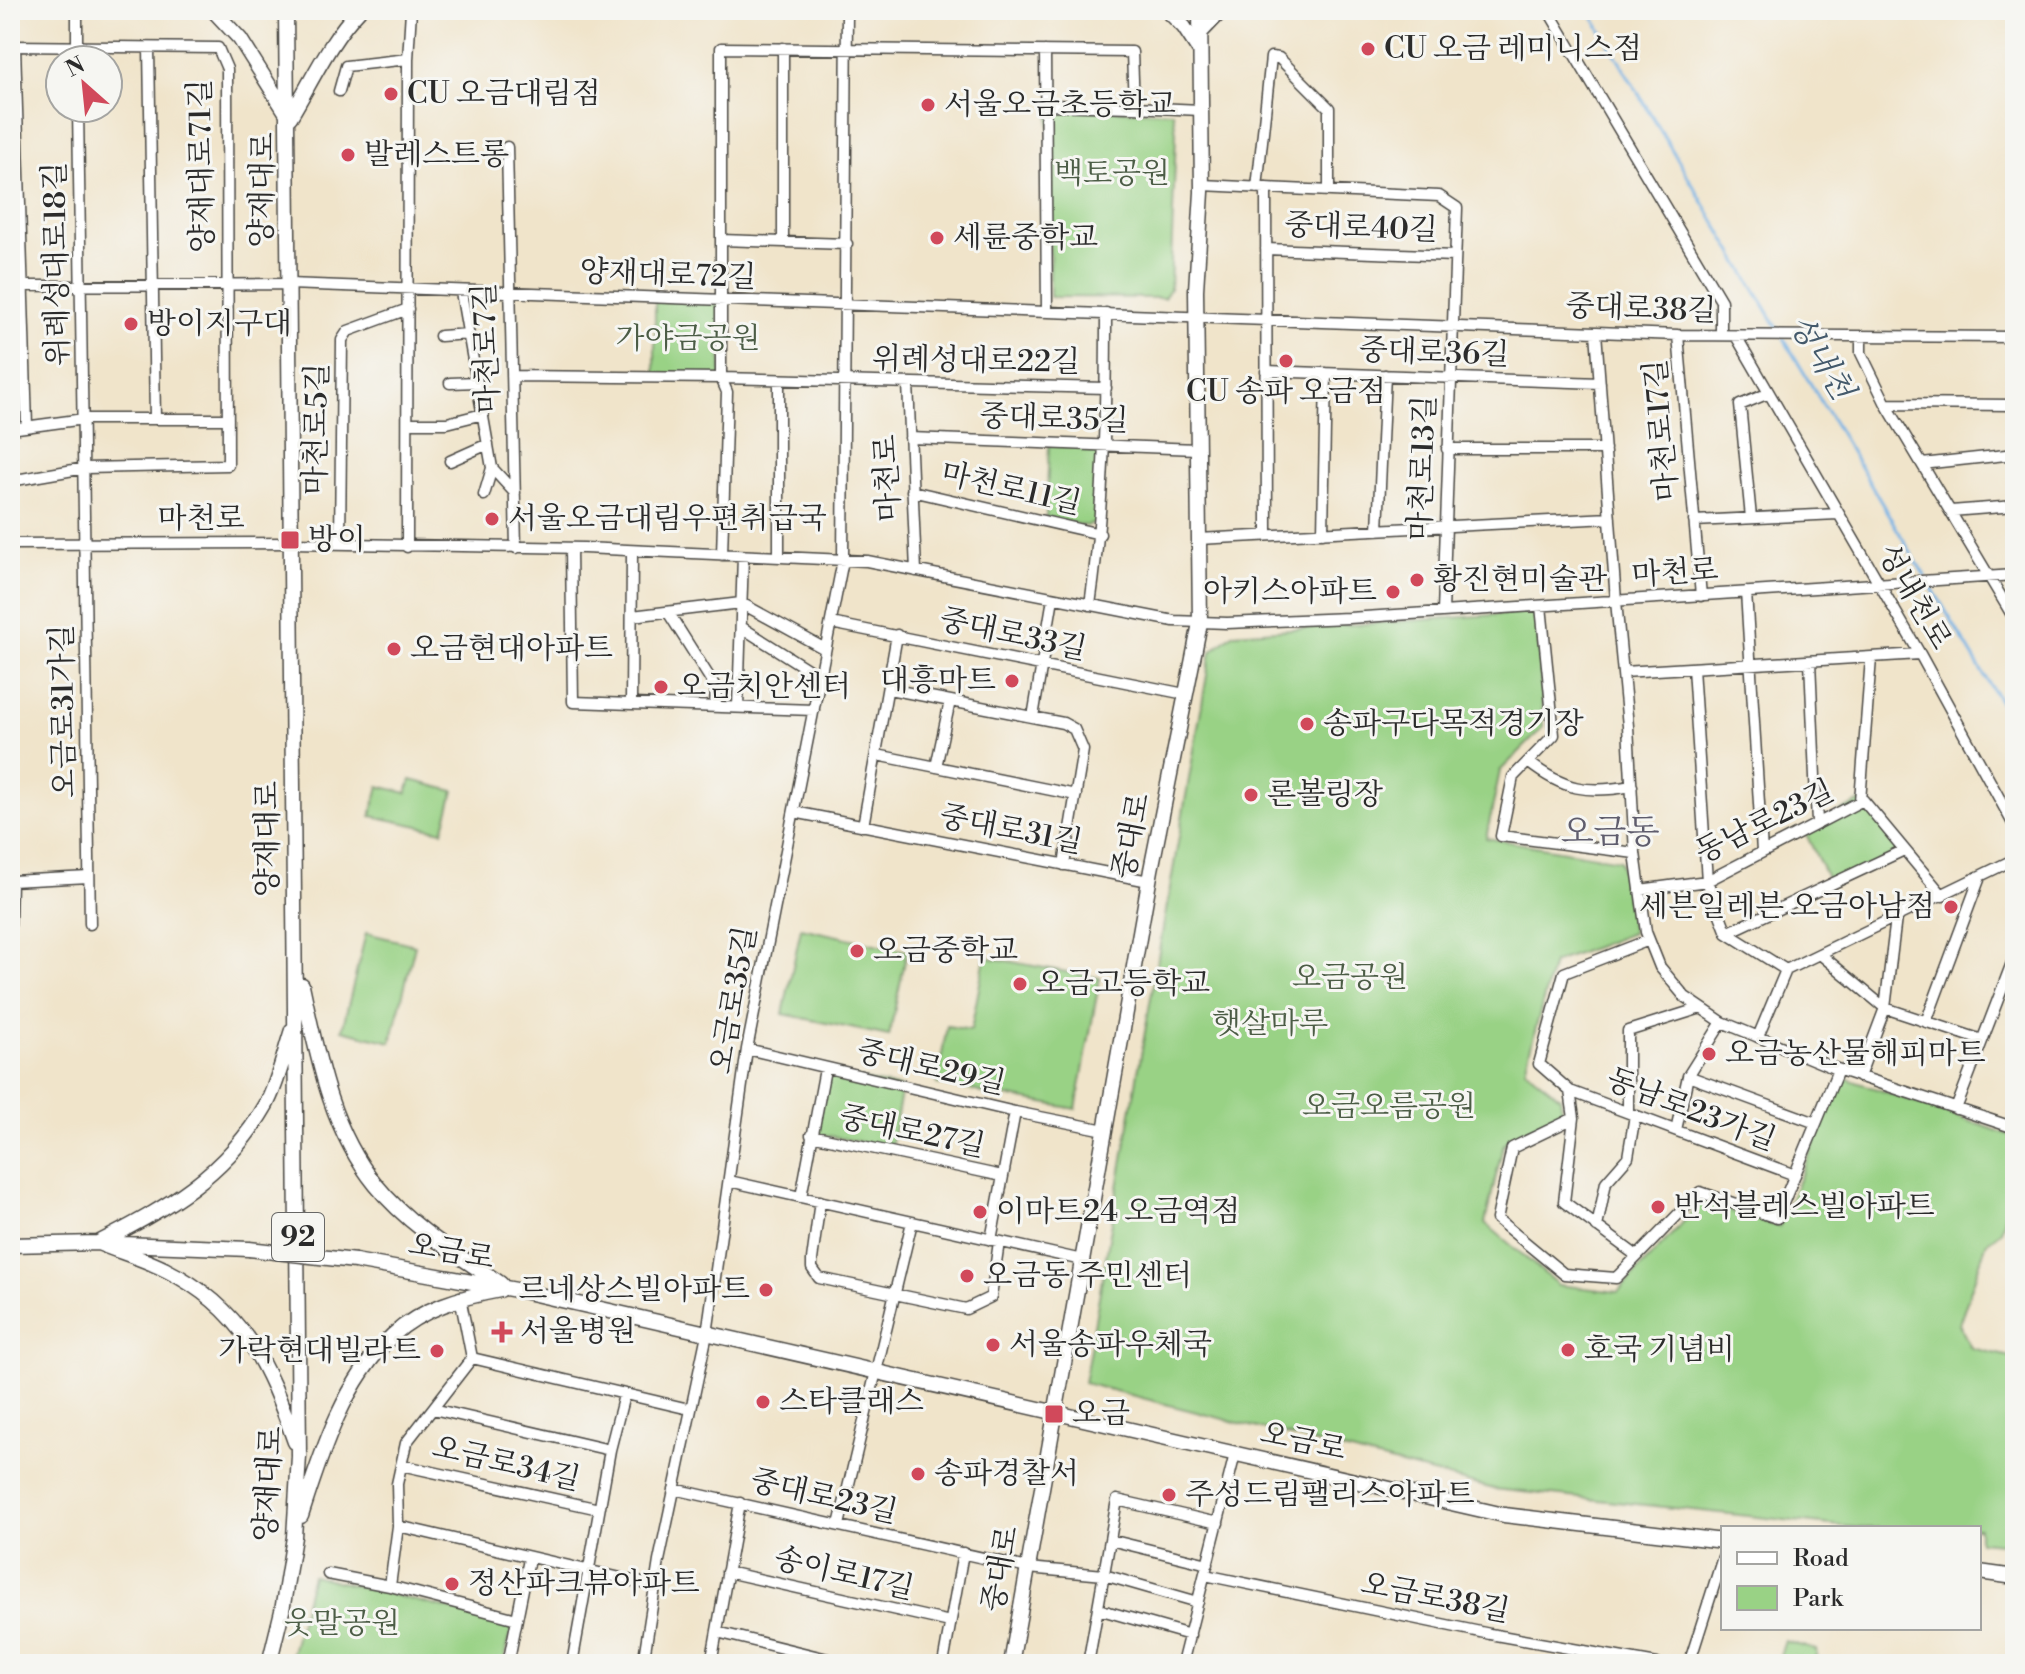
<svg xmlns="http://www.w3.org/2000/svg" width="2025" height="1674" viewBox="0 0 2025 1674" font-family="'Libre Bodoni','Noto Serif KR',serif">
  <rect width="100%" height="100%" fill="#f6f6f2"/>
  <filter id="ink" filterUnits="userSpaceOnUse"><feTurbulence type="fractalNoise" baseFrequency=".0125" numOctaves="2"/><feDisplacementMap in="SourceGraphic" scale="16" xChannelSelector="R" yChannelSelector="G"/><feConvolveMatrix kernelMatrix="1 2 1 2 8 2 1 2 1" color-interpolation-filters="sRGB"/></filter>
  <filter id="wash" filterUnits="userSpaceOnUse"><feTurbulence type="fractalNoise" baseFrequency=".006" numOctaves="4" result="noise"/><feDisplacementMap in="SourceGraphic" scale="32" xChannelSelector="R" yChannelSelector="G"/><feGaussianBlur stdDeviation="1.8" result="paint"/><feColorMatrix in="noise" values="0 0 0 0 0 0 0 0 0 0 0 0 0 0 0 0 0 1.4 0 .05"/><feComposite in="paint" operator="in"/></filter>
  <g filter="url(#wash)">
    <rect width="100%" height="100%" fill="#f0e4ca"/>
    <!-- green -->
    <path fill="#99d285" stroke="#627e58" stroke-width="2" d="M1049,108L1173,112L1176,133L1170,289L1164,298L1050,297Z
      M655,300H723L721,378H655Z
      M1049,445L1100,447L1097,522L1086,526L1046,518Z
      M1537,612L1543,728L1500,771L1486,838L1620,860L1632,933L1553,963L1525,1069L1560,1097L1562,1109C1547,1132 1519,1123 1503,1146L1485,1223L1558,1285L1618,1292L1702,1202L1779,1227L1842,1077L2015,1137V1172L2001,1231L1987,1242L1959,1324L1971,1348L2015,1358V1540L2001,1543L1979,1541V1528H1860L1494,1489L1084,1383L1211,652L1234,633Z
      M411,780L454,791L443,831L371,816L379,786L407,793Z
      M1863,800L1904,850L1830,884L1804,830Z
      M801,928L907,951L889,1036L783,1014Z
      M366,933L415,945L391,1042L342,1030Z
      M985,957L1100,978L1076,1109L1000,1095L998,1099L976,1091L937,1084L947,1026L971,1030Z
      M828,1073L902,1088L891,1148L815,1133Z
      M312,1575L513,1625L503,1664H289Z
      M1785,1641L1816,1650L1817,1655L1809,1664H1777Z"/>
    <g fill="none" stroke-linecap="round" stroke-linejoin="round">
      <!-- stream -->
      <path stroke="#71b0e4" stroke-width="3" d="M1589,10L1780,332
        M1784,339L1925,576
        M1929,583L2015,727"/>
    </g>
  </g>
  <g filter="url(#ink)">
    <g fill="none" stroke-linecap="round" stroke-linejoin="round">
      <!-- minor casing -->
      <g stroke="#494743" stroke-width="13">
        <path id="minor" d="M77,10V60
          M1548,10L1721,301V335
          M10,46L218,48L227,69L228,465L85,468L10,481
          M15,46L27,426
          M149,48L155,419
          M1045,51L1047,312
          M339,91L346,66L408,59
          M1046,105L1134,107
          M78,108L90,924
          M507,147L516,548
          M1202,185L1439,196L1457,208L1443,612
          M1257,188L1271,57L1279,58L1329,108V191
          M1266,188L1267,535
          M721,240L847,244
          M783,242V48
          M1266,249L1454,256
          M10,286L288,284L1678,335L2015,337
          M461,292L492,468L515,493
          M1596,332L1616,601L1628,726L1635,853L1646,932L1660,967L1685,997L1722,1022L1834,1068L2015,1128
          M1678,335L1701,596
          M440,336L469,334
          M1736,336L1920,654L2015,827
          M1861,337V353L1886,404L2015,620
          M1266,371L1600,383
          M512,376L721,378L1106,388
          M450,383L477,382
          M908,383L916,571
          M1886,404L2015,405
          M408,423H447L483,414
          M10,429L84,419H228
          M910,438L1197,449
          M1447,449H1605
          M450,461L488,444
          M1922,464L2015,454
          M912,491L1100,534
          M484,495L492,468
          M1951,511L2015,506
          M1751,518L1740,405L1769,393
          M1694,521L1838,514
          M1378,530L1385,375
          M1323,533L1326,373
          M1198,539L1610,518
          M10,544L292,543L584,548L867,561L1174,621L1227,623L1349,618L2015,575
          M340,544L342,340L348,331L408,309
          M407,547L408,59L411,10
          M571,548L573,702L814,710
          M722,555L727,392L721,378V48L1132,52L1134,107L1201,110
          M779,557V380
          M1746,592L1762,852
          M1090,605C1104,508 1106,411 1106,313
          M1541,606L1554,735L1513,777L1501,836L1635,853
          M668,612L716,688L715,707
          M632,616L741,603L825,649
          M831,623L1185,694
          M741,627L820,677
          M1810,661L1817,823
          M1693,668L1707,881L1727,933L1786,970
          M1623,672L1920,654
          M889,689L1063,723L1074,729L1083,750L1064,865
          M631,704L632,551
          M738,707L743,556
          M1033,717L1053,598
          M877,755L1076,795
          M1528,762C1564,790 1587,794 1632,786
          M936,767L950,701
          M1860,801L1871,658
          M794,812L1149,881
          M863,826L897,635
          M1640,890L1707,881L1863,800L1943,896
          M10,925L11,881L89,877
          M1727,933L1904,850
          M1649,940L1564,973L1539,1064L1570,1091L1574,1118L1512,1148L1497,1219L1564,1274L1616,1278L1700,1192L1777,1218L1838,1070
          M1820,954L1885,1008L1982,1040
          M1926,1022L1980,877
          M1758,1037L1786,970L2015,859
          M747,1049L1015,1112L1105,1130
          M1688,1076L1816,1123
          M1859,1077L1885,1008L1896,918
          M1570,1091L1795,1175
          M1956,1109L2015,955
          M1628,1111V1031L1701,1008
          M1574,1118L1564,1202L1637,1256
          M1676,1130L1688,1076L1722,1022
          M811,1135L1002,1176
          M729,1181L1082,1260
          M801,1197L825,1069
          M820,1201L812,1260V1268L819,1278L966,1309L991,1297L999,1242
          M1597,1227L1606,1182L1628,1157L1635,1115
          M991,1240L1015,1112
          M460,1297L472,1358
          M472,1358L406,1443L397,1484L398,1526L390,1586L517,1619
          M472,1358L689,1409
          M433,1409L610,1450
          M401,1465L599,1509
          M674,1489L1028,1568L1104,1575L1198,1602
          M839,1525L912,1222
          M398,1526L655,1586
          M1110,1540L1208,1564
          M727,1572L950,1622
          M328,1574L390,1586
          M1205,1575L1490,1634L1657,1664
          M1098,1609L1190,1635
          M717,1632L848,1664
          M508,1664L529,1559
          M572,1664L610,1450L624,1395
          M643,1664L659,1561L707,1334L747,1049L843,560L847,10
          M711,1664L740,1503
          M943,1664L963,1553
          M1088,1664L1117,1500L1218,1523
          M1182,1664L1235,1454
          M1689,1664L1723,1557"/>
      </g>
      <!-- major casing -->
      <g stroke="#494743" stroke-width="17">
        <path id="major" d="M213,10L240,39L289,117
          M1167,10L1184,27L1199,50
          M1200,33L1222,10
          M290,117C312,81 329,41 359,10
          M302,985C317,1054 330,1129 376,1185C409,1226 458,1255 501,1284
          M98,1243C166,1208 226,1175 266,1105C278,1083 284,1054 292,1030
          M98,1243C120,1252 145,1259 166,1270C243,1308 268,1365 295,1442
          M10,1245L98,1243L249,1249
          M355,1261L522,1291L1504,1515L1723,1541
          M301,1516C321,1454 343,1382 393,1335C422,1308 462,1297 500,1290
          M1979,1572L2015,1577
          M269,1664L282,1611L294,1537L299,1456L286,10
          M1011,1664L1151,870L1200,623L1196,290L1202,192L1200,10"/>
      </g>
      <!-- minor -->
      <use href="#minor" stroke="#fff" stroke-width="10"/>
      <!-- major -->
      <use href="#major" stroke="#fff" stroke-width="14"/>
      <!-- major-bridge casing -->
      <g stroke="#494743" stroke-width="17" stroke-linecap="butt">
        <path id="major-bridge" d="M249,1249L355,1261"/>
      </g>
      <!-- major-bridge -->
      <use href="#major-bridge" stroke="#fff" stroke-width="14"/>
    </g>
  </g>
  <!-- markers -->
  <g fill="#d1495b" stroke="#f6f6f2" stroke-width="3">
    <circle cx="1368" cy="49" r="8"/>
    <circle cx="391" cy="94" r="8"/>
    <circle cx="928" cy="105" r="8"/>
    <circle cx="348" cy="155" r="8"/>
    <circle cx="937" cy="238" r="8"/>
    <circle cx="131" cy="324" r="8"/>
    <circle cx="1286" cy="361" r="8"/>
    <circle cx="492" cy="519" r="8"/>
    <rect x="280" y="530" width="20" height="20" rx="4"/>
    <circle cx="1417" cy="580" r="8"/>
    <circle cx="1393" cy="592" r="8"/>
    <circle cx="394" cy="649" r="8"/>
    <circle cx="1012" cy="681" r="8"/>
    <circle cx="661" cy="687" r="8"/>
    <circle cx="1307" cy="724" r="8"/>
    <circle cx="1251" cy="795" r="8"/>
    <circle cx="1951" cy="907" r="8"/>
    <circle cx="857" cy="951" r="8"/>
    <circle cx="1020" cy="984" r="8"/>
    <circle cx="1709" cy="1054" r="8"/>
    <circle cx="1658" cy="1207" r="8"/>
    <circle cx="980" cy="1212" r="8"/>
    <circle cx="967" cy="1276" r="8"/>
    <circle cx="766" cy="1290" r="8"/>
    <path d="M498 1320h8v8h8v8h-8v8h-8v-8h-8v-8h8z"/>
    <circle cx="993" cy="1345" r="8"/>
    <circle cx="1568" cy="1350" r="8"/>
    <circle cx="437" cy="1351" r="8"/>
    <circle cx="763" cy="1402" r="8"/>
    <rect x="1044" y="1404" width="20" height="20" rx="4"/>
    <circle cx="918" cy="1474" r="8"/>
    <circle cx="1169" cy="1495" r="8"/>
    <circle cx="452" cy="1584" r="8"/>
  </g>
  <g text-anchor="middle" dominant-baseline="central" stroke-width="6" stroke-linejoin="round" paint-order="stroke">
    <!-- shield labels -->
    <rect fill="#f6f6f2" stroke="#686867" stroke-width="2" x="272" y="1213" width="52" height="48" rx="6"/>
    <g font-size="28" font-weight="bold" fill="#2b2b2b">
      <text x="298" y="1237">92</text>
    </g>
    <!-- poi labels -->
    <g font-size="30" fill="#2b2b2b" stroke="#f6f6f2" text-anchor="start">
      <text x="1384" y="49">CU 오금 레미니스점</text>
      <text x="407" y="94">CU 오금대림점</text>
      <text x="944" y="105">서울오금초등학교</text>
      <text x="364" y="155">발레스트롱</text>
      <text x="953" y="238">세륜중학교</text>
      <text x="147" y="324">방이지구대</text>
      <text x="1286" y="392" text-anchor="middle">CU 송파 오금점</text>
      <text x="508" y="519">서울오금대림우편취급국</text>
      <text x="308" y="540">방이</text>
      <text x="1433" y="580">황진현미술관</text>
      <text x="1377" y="592" text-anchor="end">아키스아파트</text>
      <text x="410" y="649">오금현대아파트</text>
      <text x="996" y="681" text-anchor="end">대흥마트</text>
      <text x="677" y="687">오금치안센터</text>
      <text x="1323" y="724">송파구다목적경기장</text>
      <text x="1267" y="795">론볼링장</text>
      <text x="1935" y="907" text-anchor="end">세븐일레븐 오금아남점</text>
      <text x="873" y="951">오금중학교</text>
      <text x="1036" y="984">오금고등학교</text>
      <text x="1725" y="1054">오금농산물해피마트</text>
      <text x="1674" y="1207">반석블레스빌아파트</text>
      <text x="996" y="1212">이마트24 오금역점</text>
      <text x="983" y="1276">오금동 주민센터</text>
      <text x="750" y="1290" text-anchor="end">르네상스빌아파트</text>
      <text x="520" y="1332">서울병원</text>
      <text x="1009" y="1345">서울송파우체국</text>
      <text x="1584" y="1350">호국 기념비</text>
      <text x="421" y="1351" text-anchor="end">가락현대빌라트</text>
      <text x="779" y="1402">스타클래스</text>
      <text x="1072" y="1414">오금</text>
      <text x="934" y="1474">송파경찰서</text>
      <text x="1185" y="1495">주성드림팰리스아파트</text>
      <text x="468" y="1584">정산파크뷰아파트</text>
    </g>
    <!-- street labels -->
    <g font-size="30" fill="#2b2b2b" stroke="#f6f6f2">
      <text transform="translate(202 166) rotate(-91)">양재대로71길</text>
      <text transform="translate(263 190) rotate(-89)">양재대로</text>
      <text transform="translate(1361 228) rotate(2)">중대로40길</text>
      <text transform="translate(57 264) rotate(-91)">위례성대로18길</text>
      <text transform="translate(668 275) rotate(2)">양재대로72길</text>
      <text transform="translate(1641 309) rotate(2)">중대로38길</text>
      <text transform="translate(487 348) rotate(-92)">마천로7길</text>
      <text transform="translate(1434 353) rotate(2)">중대로36길</text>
      <text transform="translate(976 361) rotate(1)">위례성대로22길</text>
      <text transform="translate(1054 419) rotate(2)">중대로35길</text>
      <text transform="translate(317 429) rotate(-89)">마천로5길</text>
      <text transform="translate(1662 430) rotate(-95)">마천로17길</text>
      <text transform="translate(1423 468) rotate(-88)">마천로13길</text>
      <text transform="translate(888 478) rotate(-93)">마천로</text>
      <text transform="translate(1011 489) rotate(13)">마천로11길</text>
      <text x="201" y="519">마천로</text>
      <text transform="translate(1675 573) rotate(-4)">마천로</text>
      <text transform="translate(1914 597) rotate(60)">성내천로</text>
      <text transform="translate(1013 635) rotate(12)">중대로33길</text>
      <text transform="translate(64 711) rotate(-91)">오금로31가길</text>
      <text transform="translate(1765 822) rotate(-26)">동남로23길</text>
      <text transform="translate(1011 830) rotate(11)">중대로31길</text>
      <text transform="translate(1132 836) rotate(-79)">중대로</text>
      <text transform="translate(268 839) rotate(-90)">양재대로</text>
      <text transform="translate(734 1000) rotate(-80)">오금로35길</text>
      <text transform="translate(931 1068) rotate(13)">중대로29길</text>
      <text transform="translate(1691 1110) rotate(21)">동남로23가길</text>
      <text transform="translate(912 1132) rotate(12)">중대로27길</text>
      <text transform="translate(451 1252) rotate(10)">오금로</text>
      <text transform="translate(1303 1442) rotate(12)">오금로</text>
      <text transform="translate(506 1464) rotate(13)">오금로34길</text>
      <text transform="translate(269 1484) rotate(-87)">양재대로</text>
      <text transform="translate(824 1497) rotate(13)">중대로23길</text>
      <text transform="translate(1001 1569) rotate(-80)">중대로</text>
      <text transform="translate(844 1574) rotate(13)">송이로17길</text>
      <text transform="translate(1435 1598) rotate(11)">오금로38길</text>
    </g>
    <!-- park labels -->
    <g font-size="30" fill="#4c5d46" stroke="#f6f6f2">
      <text x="1112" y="174">백토공원</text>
      <text x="688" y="339">가야금공원</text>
      <text x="1350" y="978">오금공원</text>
      <text x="1270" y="1024">햇살마루</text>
      <text x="1389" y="1107">오금오름공원</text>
      <text x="342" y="1624">웃말공원</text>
    </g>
    <!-- water labels -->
    <g font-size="32" font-style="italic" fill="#445a6c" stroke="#f6f6f2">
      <text transform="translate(1821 357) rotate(59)">성내천</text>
    </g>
    <!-- quarter labels -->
    <g font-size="34" fill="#5f5d6d" stroke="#f6f6f2">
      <text x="1610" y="833">오금동</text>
    </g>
  </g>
  <!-- margin -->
  <rect width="2025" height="1674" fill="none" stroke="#f6f6f2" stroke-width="40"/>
  <!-- legend -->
  <rect x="1721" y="1526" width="260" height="104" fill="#f6f6f2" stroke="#a5a5a2" stroke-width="2"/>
  <rect x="1737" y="1552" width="40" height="12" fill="#ffffff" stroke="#a5a5a2" stroke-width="2"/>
  <text x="1793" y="1566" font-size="24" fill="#2b2b2b">Road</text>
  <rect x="1737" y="1586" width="40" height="24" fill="#99d285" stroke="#a5a5a2" stroke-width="2"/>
  <text x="1793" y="1606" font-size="24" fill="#2b2b2b">Park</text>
  <!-- north arrow -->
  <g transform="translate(84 84) rotate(333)"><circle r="38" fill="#f6f6f2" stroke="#a5a5a2" stroke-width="2"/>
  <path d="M0-6L14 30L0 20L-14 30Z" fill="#d1495b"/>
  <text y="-12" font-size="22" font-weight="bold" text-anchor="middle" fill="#2b2b2b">N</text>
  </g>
</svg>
